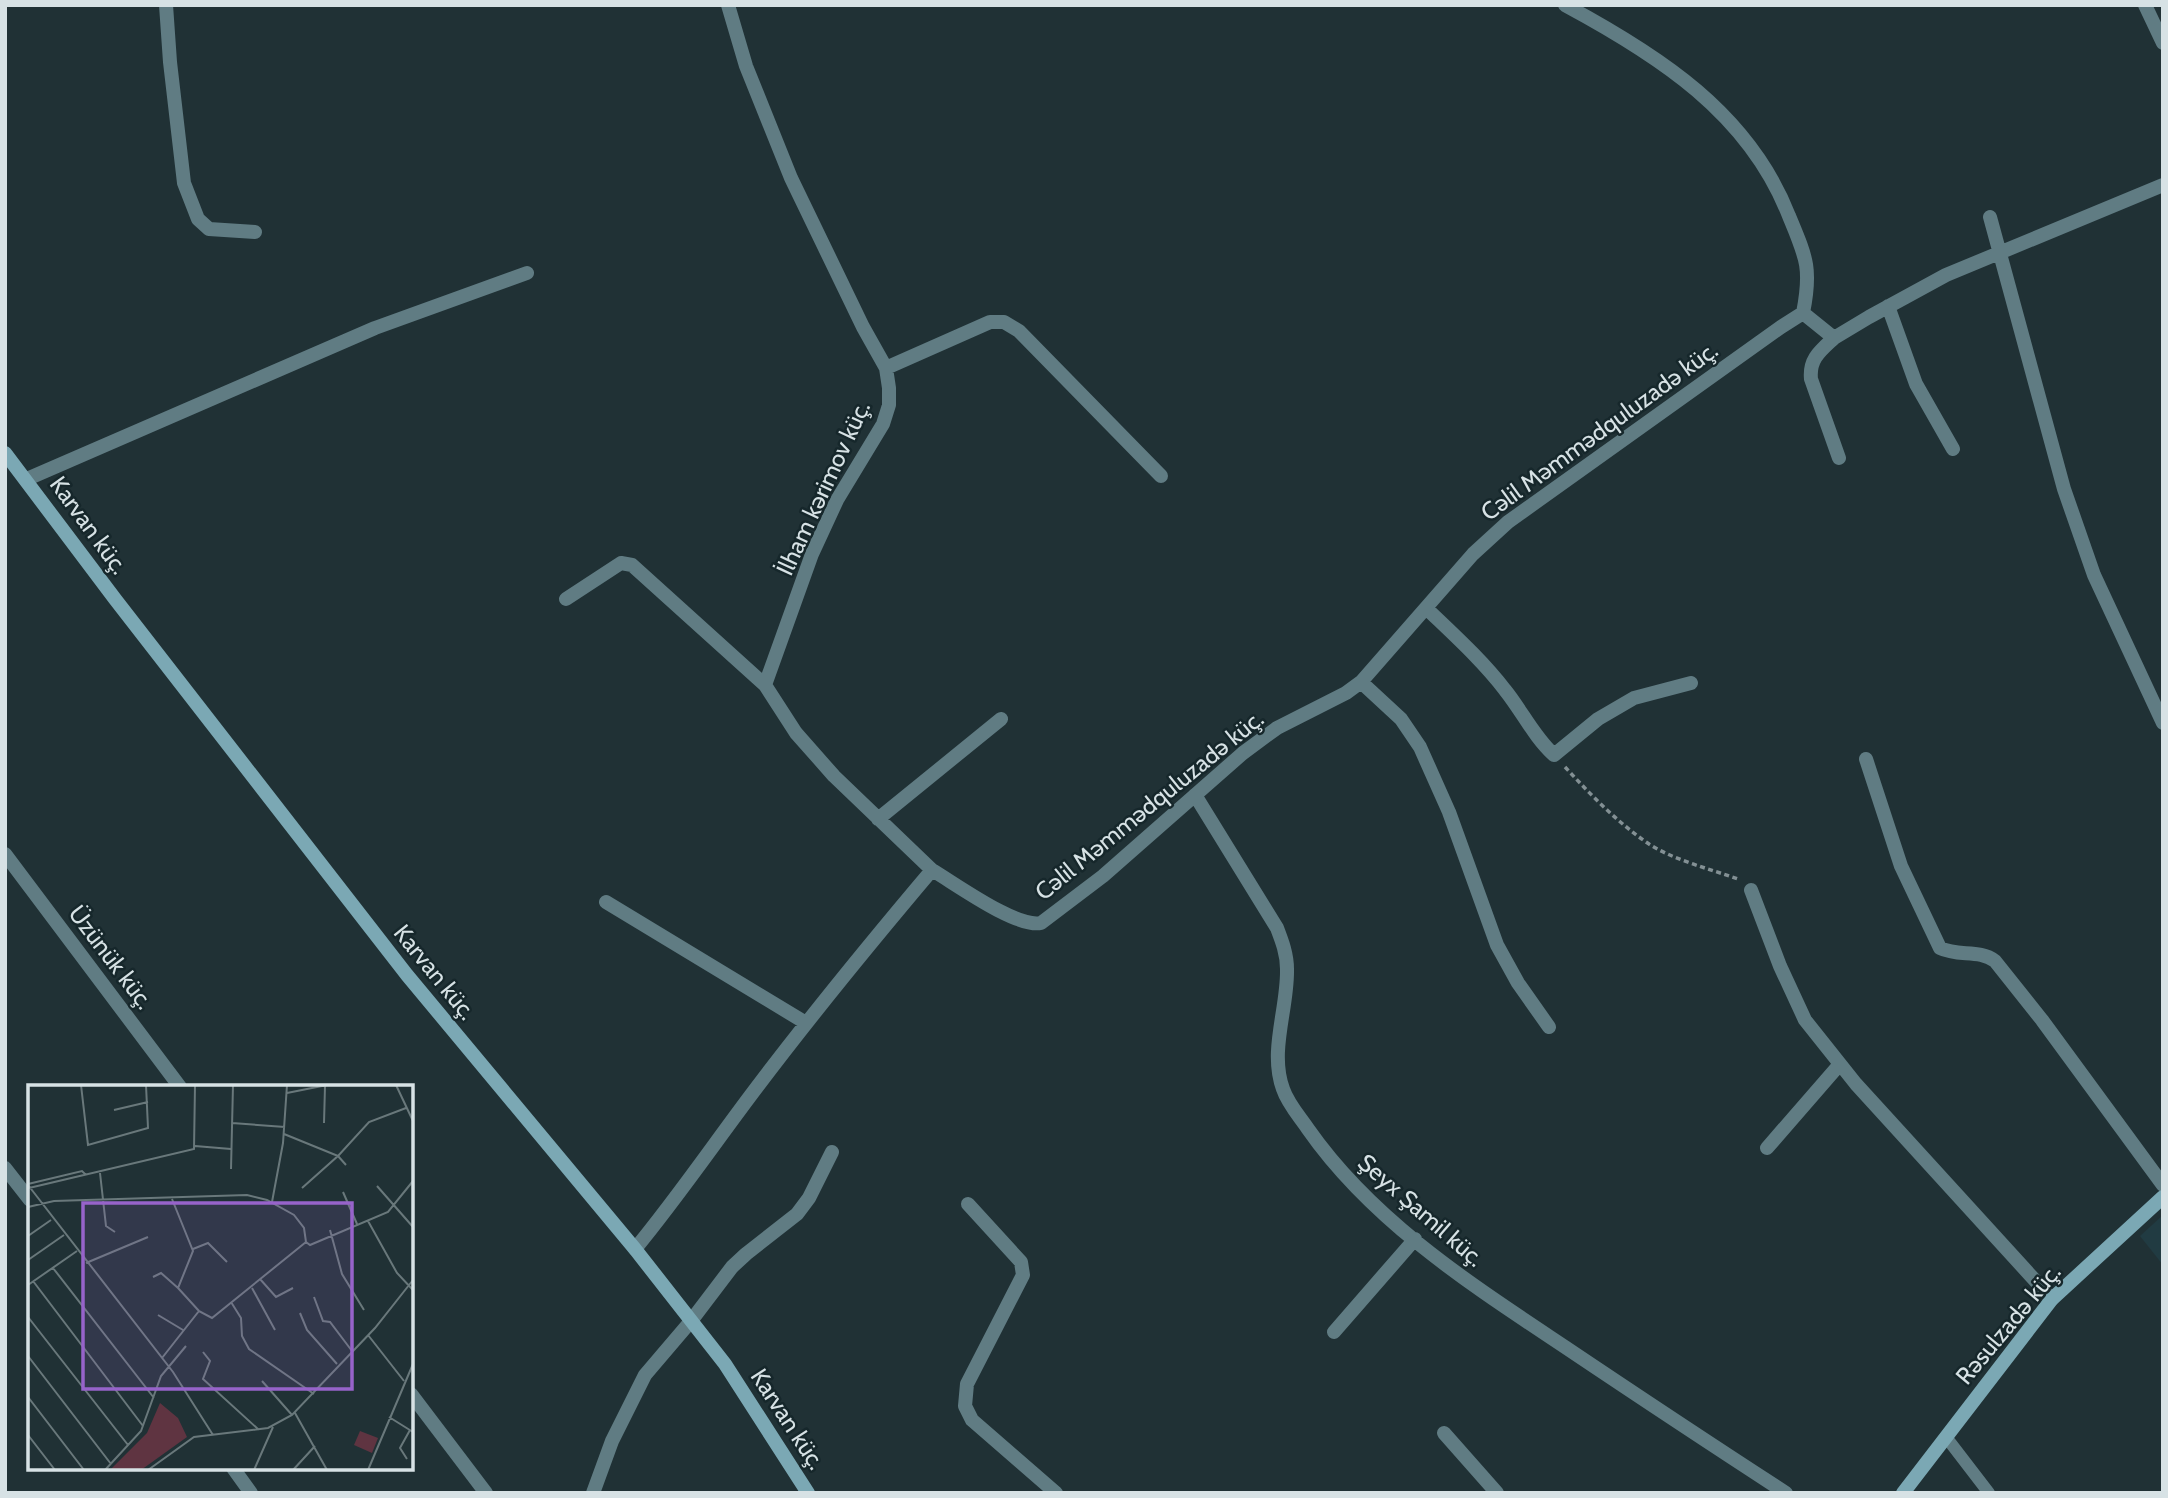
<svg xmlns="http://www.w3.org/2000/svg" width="2168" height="1498" viewBox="0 0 2168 1498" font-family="Cabin,sans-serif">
  <rect width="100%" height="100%" fill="#203135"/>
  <!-- built -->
  <path fill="#213b42" d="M2163,1215V1265L2140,1236Z"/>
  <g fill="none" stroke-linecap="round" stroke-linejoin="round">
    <!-- path -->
    <path stroke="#839094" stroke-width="3.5" stroke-dasharray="5 3.5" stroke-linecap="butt" d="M1565,767C1590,794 1616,821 1646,842C1670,859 1710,869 1738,879"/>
    <!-- lane -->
    <path stroke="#607c83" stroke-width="12" d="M1946,1437L1989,1493"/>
    <!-- street -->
    <path stroke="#607c83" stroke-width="14" d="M166,5L170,62L184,183L198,219L209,229L255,232
      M728,5L746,66L791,178L863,327L886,368L889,388V405L883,424L837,500L812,554L765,685L796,733L834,776L932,870
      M1565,5C1658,55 1749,113 1789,216C1806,257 1812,268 1803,313
      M2145,5L2163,43
      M1990,217L2064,489L2094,575L2163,723
      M1888,306L1916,384L1953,449
      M1834,338C1820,351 1809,359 1811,379L1839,458
      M886,368L990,322H1004L1019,331L1161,476
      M27,479L375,328L527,273
      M566,599L621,563L632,565L765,685
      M1426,608C1453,634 1482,660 1505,690C1522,711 1534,737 1554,755L1598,719L1634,698L1691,683
      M1361,682L1401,719L1420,747L1449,812L1497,945L1518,983L1549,1027
      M1866,759L1901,866L1940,948C1958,957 1979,949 1995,961L2042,1020L2163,1185
      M1195,795L1277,928C1282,941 1287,954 1287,969C1288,1008 1269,1051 1283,1089C1288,1104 1300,1117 1308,1129C1373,1222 1472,1285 1565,1347C1638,1396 1712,1445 1786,1493
      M878,819L1001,719
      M5,854L180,1087
      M1751,890L1780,966L1805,1020L1856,1084L2052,1299
      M606,902L806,1023
      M1767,1148L1840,1064
      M5,1168L30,1200
      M968,1204L1021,1262L1023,1275L967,1384L965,1406L972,1420L1056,1493
      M635,1249C678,1197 716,1141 757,1087C813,1013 872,941 932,870C956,884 1016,928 1041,923L1103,876L1243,753L1277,728L1346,693L1361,682L1473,554L1508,522L1781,327L1803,313L1834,338L1869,317L1946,275L2163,185
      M1334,1332L1415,1239
      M411,1394L486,1493
      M1444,1433L1497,1493
      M233,1468L251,1493
      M593,1493L612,1441L645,1375L691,1321L732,1267L746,1254L797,1214L809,1198L832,1152"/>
    <!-- secondary -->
    <path stroke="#7ba8b4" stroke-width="14" d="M5,453L115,599L407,975L635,1249L725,1364L808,1493
      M1903,1493L2052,1299L2163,1197"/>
  </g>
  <g text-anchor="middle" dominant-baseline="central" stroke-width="5" stroke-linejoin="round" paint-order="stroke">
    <!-- street labels -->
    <g font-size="24" fill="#d7e2e5" stroke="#16272b">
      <text transform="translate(1599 431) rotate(-36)">Cəlil Məmmədquluzadə küç.</text>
      <text transform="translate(823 488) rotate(-65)">İlham kərimov küç.</text>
      <text transform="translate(89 525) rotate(54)">Karvan küç.</text>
      <text transform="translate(1149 805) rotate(-39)">Cəlil Məmmədquluzadə küç.</text>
      <text transform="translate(111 957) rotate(53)">Üzünük küç.</text>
      <text transform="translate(435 972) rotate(51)">Karvan küç.</text>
      <text transform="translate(1421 1210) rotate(41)">Şeyx Şamil küç.</text>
      <text transform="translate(2008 1324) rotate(-50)">Rəsulzadə küç.</text>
      <text transform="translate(788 1419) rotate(57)">Karvan küç.</text>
    </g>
  </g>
  <!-- overview -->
  <g transform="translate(28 1085)">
    <rect width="385" height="385" fill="#203135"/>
    <path d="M132,318L150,333L159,352L113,385H82L119,348Z" fill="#5f3441"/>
    <path d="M332,346L350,353L344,368L326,360Z" fill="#5f3441"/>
    <path fill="none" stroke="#69787b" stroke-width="2" d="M53,0L60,60L120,43L118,0M368,0L385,36M259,8L299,0M86,25L120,17M204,38L257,42M296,38L297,1M256,49L310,71L341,37L378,23M167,61L203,64M203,84L205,0M72,88L78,141L87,147M0,99L54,86L58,90M0,100L145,287L185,350M349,101L385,142M1,103L166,64L167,0M274,103L310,71L318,80M315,107L329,139M144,114L165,166L150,203L171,226M244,117L255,58L259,0M0,122L26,116L219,110L239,115L266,130L276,143L278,157M340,136L369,188L385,205M302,145L314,189L336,225M0,151L23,135M165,164L180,158L199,177M0,175L36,150M58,178L120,152M25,183L126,313M125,192L133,188L150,203M232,194L248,212L265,203M5,196L115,341M0,200L49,166M224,203L247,245M286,212L295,236L302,237L324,266M203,217L213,233L214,251L221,264L286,309M272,228L279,245L309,279M130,230L155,245M0,232L100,360M340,250L376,296M175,267L182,276L175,294L231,345M0,271L83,379M134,273L171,226L184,233L278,157L282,160L360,127L385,96M234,296L264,330M0,312L56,385M267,328L299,385M361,332L385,347M0,350L27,385M379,374L372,363L382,345M77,385L113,346L133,291L158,261M120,385L166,352L240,343L264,330L347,243L385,195M226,385L245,342M265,385L287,361M340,385L385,279"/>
    <path fill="#9763ca" fill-opacity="0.15" stroke="#9763ca" stroke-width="3.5" d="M55,118H324V304H55Z"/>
    <rect width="385" height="385" fill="none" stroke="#d7e2e5" stroke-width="3.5"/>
  </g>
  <!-- border -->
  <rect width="2168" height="1498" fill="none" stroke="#d7e2e5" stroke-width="14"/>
</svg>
